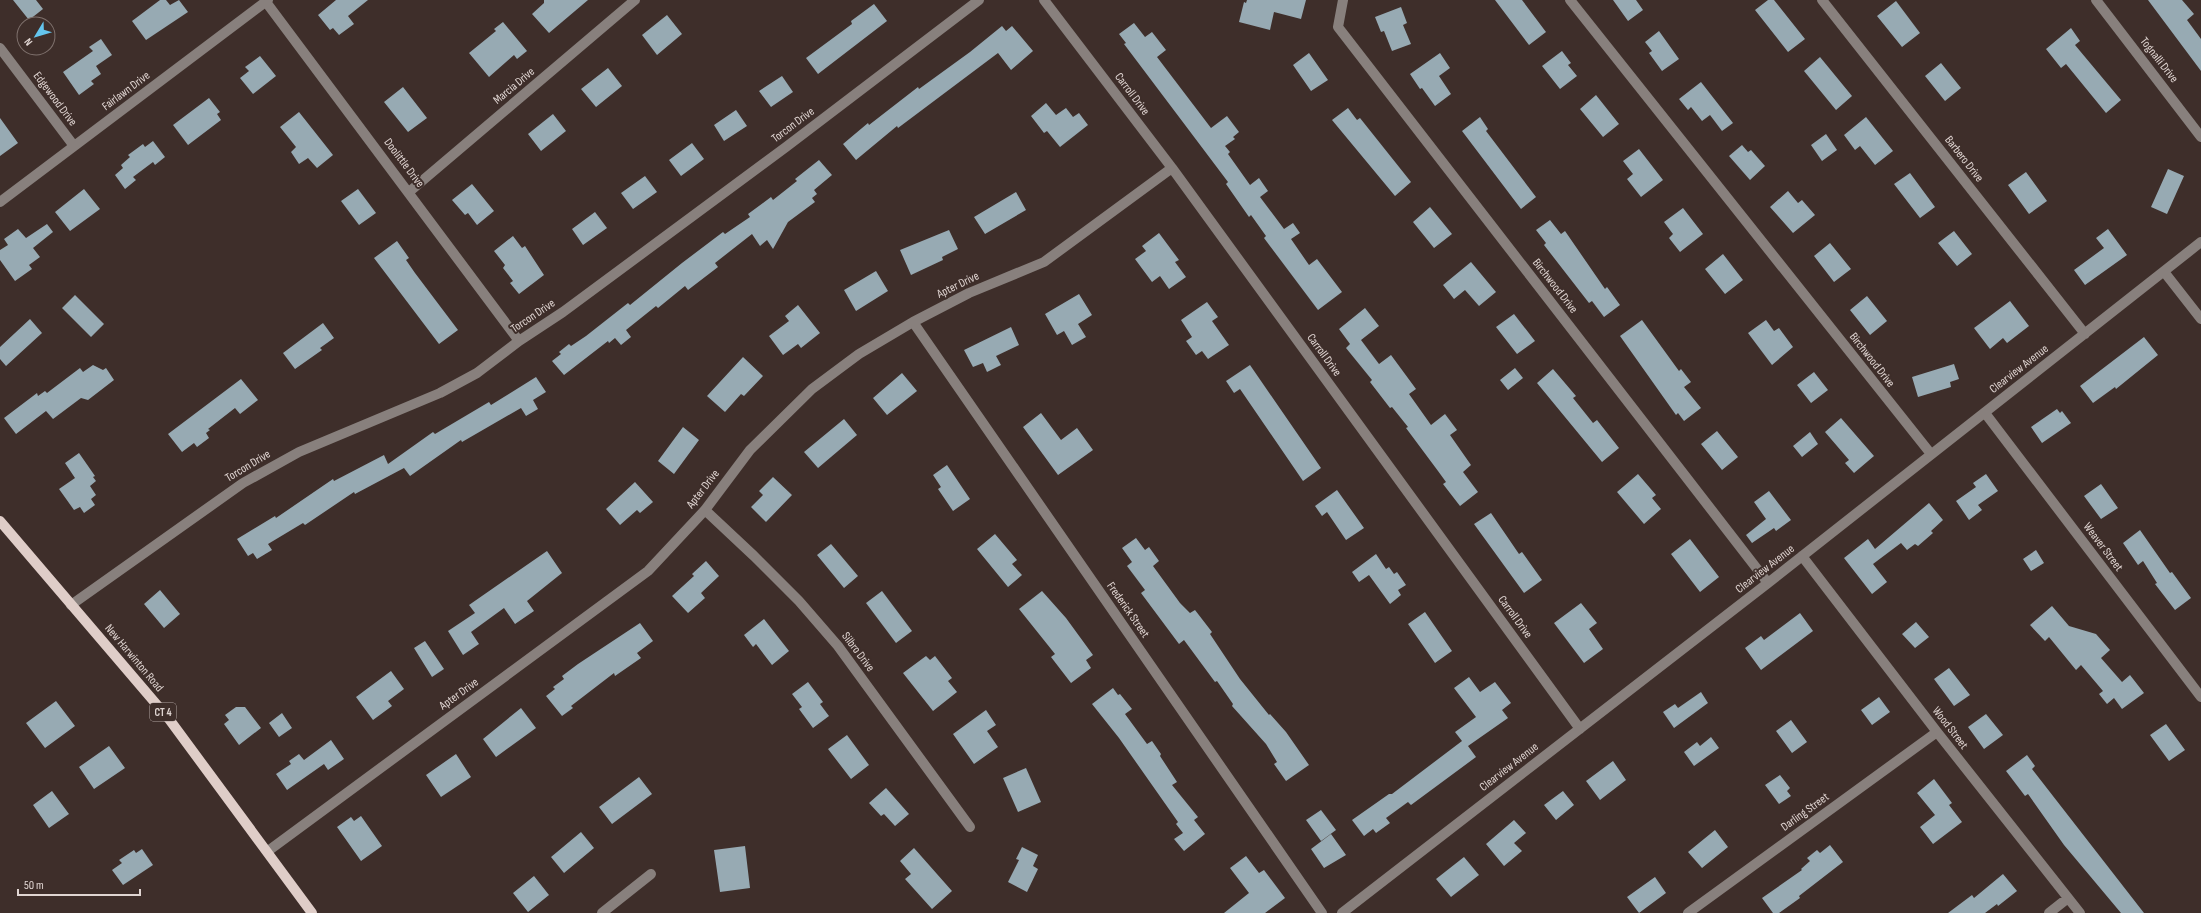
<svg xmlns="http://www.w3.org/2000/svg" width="2201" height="913" viewBox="0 0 2201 913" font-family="'Sofia Sans Condensed',sans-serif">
  <rect width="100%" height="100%" fill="#3e2e2a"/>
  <!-- building -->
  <path fill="#97aab3" d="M13,0H36L43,9L29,20Z
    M160,0H166L170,5L179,0L188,12L146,40L132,21Z
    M336,0H368L348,16L354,24L339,35L333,28L330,30L318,15Z
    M544,0H588L549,33L532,14L544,3Z
    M1247,0H1306L1301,19L1274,12L1270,30L1239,22L1244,2L1246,3Z
    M1495,0H1522L1546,32L1529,45Z
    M1613,0H1636L1643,10L1628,21Z
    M1768,0H1774L1805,39L1788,52L1755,10Z
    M2148,0H2182L2194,14L2187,20L2201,39V71Z
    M1896,1L1920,33L1902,47L1877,16Z
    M874,4L887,21L818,74L806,58L852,24L851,21Z
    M1401,7L1407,23L1403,25L1411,44L1392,51L1384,31L1381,32L1375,17Z
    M667,15L682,34L657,55L642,35Z
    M503,22L527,51L517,59L514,55L489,77L469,53L496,31L494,29Z
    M1134,23L1145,37L1152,32L1166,50L1157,57L1211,128L1227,116L1239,132L1233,137L1235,139L1225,146L1230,152L1228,154L1250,185L1259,178L1268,191L1260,197L1284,229L1293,223L1300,233L1291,239L1309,265L1317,259L1342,292L1318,310L1264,238L1266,236L1251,215L1249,217L1226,184L1228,182L1124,44L1126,43L1119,34Z
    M1002,26L1006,31L1012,26L1033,51L1011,70L998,53L898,128L897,126L856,160L843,144L868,123L869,125L918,87L919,89L970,52Z
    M2071,28L2080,41L2075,45L2121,100L2106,113L2066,64L2061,68L2046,49Z
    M1659,31L1679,59L1662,71L1649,53L1652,51L1645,42Z
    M101,39L112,55L96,66L101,74L91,81L94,84L79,95L63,72L93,51L89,47Z
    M1562,51L1571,63L1568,65L1577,76L1560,89L1542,66Z
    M1309,53L1328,80L1311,91L1293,65Z
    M1440,53L1450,68L1439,76L1451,94L1435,106L1422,88L1420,89L1410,74Z
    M260,56L276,76L253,94L240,78L249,71L245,67Z
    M1820,57L1852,96L1836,110L1804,71Z
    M1941,63L1961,88L1945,101L1925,76Z
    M608,68L622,86L596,107L581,89Z
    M782,76L793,92L771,107L759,91Z
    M1701,82L1733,123L1722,131L1710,115L1702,121L1691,107L1688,110L1679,99Z
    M403,87L427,118L408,132L384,102Z
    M1596,95L1619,124L1603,137L1580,109Z
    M209,98L220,112L217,114L221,120L188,145L173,125Z
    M1046,103L1056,115L1066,108L1073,117L1079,113L1088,125L1060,147L1047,131L1044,133L1031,116Z
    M1348,108L1357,120L1360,118L1411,182L1395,196L1332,120Z
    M736,110L747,126L724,141L714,125Z
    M299,112L333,155L317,168L308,158L299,164L291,152L296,147L280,127Z
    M553,114L566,131L541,151L528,134Z
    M1480,117L1488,129L1486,131L1536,197L1521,209L1462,131Z
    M1866,117L1893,151L1875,165L1860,146L1855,150L1844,135Z
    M0,118L18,143L0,156Z
    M1826,134L1837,150L1822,161L1811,145Z
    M153,141L165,157L155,165L153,162L133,177L136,180L125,189L115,175L123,168L121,165L130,157L128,155L143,144L145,147Z
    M692,143L704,159L681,176L669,160Z
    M1742,145L1748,152L1751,150L1765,166L1750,180L1729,156Z
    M1639,149L1663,180L1641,197L1627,179L1633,174L1623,161Z
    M819,160L832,175L814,190L817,194L812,198L815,202L788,222L773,249L767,240L760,246L752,234L715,263L718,267L688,290L685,286L658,308L656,306L626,330L631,337L621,345L615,338L609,343L608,341L564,375L552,361L561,354L559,352L569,344L571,346L586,336L628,303L630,305L682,263L723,232L725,234L750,217L748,214L771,197L773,200L797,181L795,179Z
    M2168,169L2184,176L2167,214L2151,207Z
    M2026,172L2047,201L2029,214L2008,185Z
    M1910,173L1935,207L1920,218L1894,184Z
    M645,176L657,192L633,209L621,193Z
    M472,184L494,211L477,225L468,213L465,215L452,200Z
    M84,189L100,209L70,231L55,212Z
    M358,189L376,213L359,225L341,201Z
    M1788,191L1798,203L1802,200L1815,215L1793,233L1770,207Z
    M1016,192L1026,210L985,234L974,217Z
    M1430,207L1452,234L1434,248L1413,222Z
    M1683,208L1703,234L1680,252L1669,238L1673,234L1664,222Z
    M595,212L607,228L583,245L572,229Z
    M1550,220L1561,234L1565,231L1605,289L1607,287L1620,305L1604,317L1592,301L1589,303L1544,245L1546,243L1536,230Z
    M47,224L53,232L33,248L40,257L29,265L32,269L15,281L0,260V250L8,245L4,239L18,229L26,238Z
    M2108,229L2127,255L2085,285L2074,270L2104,248L2096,238Z
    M949,230L958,249L942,257L943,260L911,275L900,250Z
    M1954,231L1972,254L1957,266L1938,243Z
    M1159,233L1179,260L1175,262L1186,277L1169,289L1160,276L1152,282L1135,259L1146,251L1142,246Z
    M513,236L522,248L525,246L544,275L519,294L510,283L513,281L503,268L505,265L494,251Z
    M397,241L409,258L406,260L415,273L458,330L439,344L374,258Z
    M1830,243L1851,269L1834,282L1814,256Z
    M1723,254L1743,280L1725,294L1705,269Z
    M1471,262L1496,292L1479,306L1465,290L1454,299L1443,285Z
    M876,271L888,291L856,311L844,290Z
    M1079,294L1092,315L1078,324L1086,337L1072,345L1064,331L1057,335L1045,314Z
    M75,295L104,324L91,337L62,308Z
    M1867,296L1887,321L1870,335L1850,310Z
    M2010,301L2029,326L2007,343L2003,338L1990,349L1974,328Z
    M1207,302L1218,317L1212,321L1229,345L1208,359L1202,351L1196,355L1186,341L1192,337L1181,320Z
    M798,305L820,333L801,348L798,344L783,355L769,336L789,321L785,316Z
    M1365,308L1379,326L1361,340L1379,364L1391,355L1416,389L1409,394L1431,425L1445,414L1457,430L1450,435L1471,465L1463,472L1478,492L1460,506L1443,484L1446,482L1438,471L1406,428L1408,427L1392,407L1390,408L1370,382L1372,380L1346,348L1350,344L1339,329Z
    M1514,314L1535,341L1517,354L1496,327Z
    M30,319L42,333L6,366L0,359V347Z
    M1642,320L1679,371L1681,369L1691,382L1684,387L1701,408L1684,421L1678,413L1676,415L1620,336Z
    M1766,320L1774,331L1779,328L1793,347L1772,365L1748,333Z
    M323,323L334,338L320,348L322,350L295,369L283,353Z
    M1011,327L1019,345L996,356L1001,365L987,372L983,363L973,367L964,350Z
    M2144,337L2158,355L2116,389L2115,387L2093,403L2080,386Z
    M743,357L763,376L744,396L741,394L725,412L707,396Z
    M1954,364L1959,379L1950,382L1951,387L1918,397L1912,377Z
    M93,365L103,370L106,368L114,380L88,400L81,398L53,419L46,411L16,434L4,418L37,393L38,396L45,391L47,393L80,368L83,372Z
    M1250,365L1321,468L1303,481L1240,389L1234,393L1226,381Z
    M1515,368L1523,378L1508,390L1500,380Z
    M1553,369L1576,396L1573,398L1593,423L1597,420L1619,448L1602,462L1537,383Z
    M1814,372L1828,390L1811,403L1797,385Z
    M902,373L917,391L887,415L873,398Z
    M536,377L546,392L533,400L538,409L526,416L521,408L462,442L461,440L410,476L404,468L355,494L354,492L305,525L303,523L268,544L272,550L257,559L253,553L248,556L237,539L275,516L276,518L333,479L334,481L384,455L388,464L433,432L435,434L489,402L491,405Z
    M241,379L258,400L240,414L235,408L208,429L210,430L206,433L209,438L197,447L194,443L182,452L168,434Z
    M2057,409L2060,413L2062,411L2071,423L2042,443L2031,427Z
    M1041,413L1061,440L1077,428L1093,450L1058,475L1023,427Z
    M1841,418L1874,456L1854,473L1845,463L1849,460L1825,432Z
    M844,419L857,435L818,468L804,452Z
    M683,427L699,440L674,474L658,461Z
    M1717,431L1738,457L1722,470L1701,444Z
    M1810,432L1818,444L1802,457L1793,446Z
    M79,453L95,476L93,477L96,481L90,486L96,495L91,499L95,505L84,513L80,507L74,510L59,489L75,478L65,463Z
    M947,465L970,499L953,511L938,489L941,487L933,475Z
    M1638,474L1656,495L1652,498L1661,509L1644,524L1617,492Z
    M1986,474L1998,491L1978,505L1982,510L1969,520L1956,501L1976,487L1973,483Z
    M773,477L792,495L766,522L751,507L763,495L759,491Z
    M635,482L653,502L640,513L637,510L620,525L606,509Z
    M2101,484L2118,508L2101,519L2084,496Z
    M1337,490L1364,528L1346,540L1327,512L1322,516L1315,506Z
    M1769,491L1791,520L1776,531L1774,528L1752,543L1746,535L1766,519L1754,502Z
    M1929,503L1943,520L1931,531L1933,533L1918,546L1915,544L1907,550L1901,543L1873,564L1887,582L1872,594L1844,558L1868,539L1875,549Z
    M1491,513L1519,554L1522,552L1542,580L1524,593L1474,524Z
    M2140,530L2170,573L2172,572L2191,598L2175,610L2155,584L2157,583L2143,561L2138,565L2123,543Z
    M995,534L1017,560L1012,564L1022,575L1008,587L977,549Z
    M1136,538L1145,550L1149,547L1159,561L1153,566L1180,603L1190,613L1195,610L1212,632L1210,634L1240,679L1269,715L1270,714L1286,732L1309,765L1286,781L1274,764L1277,762L1266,744L1232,706L1233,704L1217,681L1215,682L1184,640L1179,644L1141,593L1145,590L1127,566L1132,562L1122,548Z
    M1690,539L1719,577L1700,592L1671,554Z
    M831,544L858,576L844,588L817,555Z
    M2036,550L2044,563L2031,571L2023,559Z
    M547,551L562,573L527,601L534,611L515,624L504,608L471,632L479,644L463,655L448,631L475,613L469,605Z
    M1376,554L1386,569L1389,567L1394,574L1397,572L1406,585L1398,590L1401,595L1390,604L1369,575L1359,582L1352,572Z
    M706,561L719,576L701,593L705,598L688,613L672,596L694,576L692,574Z
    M160,590L180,614L164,628L144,604Z
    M882,591L912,631L896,643L866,603Z
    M1042,591L1066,618L1093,655L1086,660L1091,668L1071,683L1051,657L1055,654L1019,609Z
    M1581,603L1597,623L1589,629L1603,649L1584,663L1554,623Z
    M2052,606L2069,626L2096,634L2110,650L2101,658L2122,682L2130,675L2144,693L2122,709L2114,698L2107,704L2099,694L2103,691L2081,665L2076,670L2049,637L2045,641L2030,625Z
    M1425,612L1452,651L1435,663L1408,624Z
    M1800,613L1813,631L1761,670L1745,648L1761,636L1764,640Z
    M764,619L789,651L772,665L756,644L753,647L744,635Z
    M1916,622L1929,637L1915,648L1902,634Z
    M640,623L653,641L637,653L641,658L615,676L614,673L571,706L573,708L562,716L546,696L555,689L553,687L564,679L562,676L578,664Z
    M425,641L444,669L432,677L414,648Z
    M926,656L930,660L935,656L952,678L948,681L957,692L933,711L903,673Z
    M1949,668L1970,695L1954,706L1934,679Z
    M391,671L404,689L388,701L392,706L373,720L356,697Z
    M1469,677L1480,692L1495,682L1511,703L1502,710L1508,718L1468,746L1476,757L1411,805L1408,802L1386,818L1390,823L1376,833L1373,829L1364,836L1352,820L1389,794H1392L1462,741L1455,732L1476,717L1454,688Z
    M808,682L823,702L820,704L829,716L813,728L799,709L802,707L792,694Z
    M1113,688L1118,695L1120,694L1132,709L1125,714L1147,744L1152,741L1161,754L1160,756L1177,782L1172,785L1198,817L1194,820L1205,834L1184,851L1174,839L1183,833L1176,824L1178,822L1119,738L1092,704Z
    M1701,692L1708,703L1674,728L1663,712L1675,704L1678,708Z
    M1879,697L1890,712L1872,725L1861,710Z
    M56,701L75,726L45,748L26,723Z
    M236,707H245L261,728L239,745L224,724L229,720L225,715Z
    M521,708L536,728L496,757L483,739Z
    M986,710L996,725L987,731L998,747L974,764L953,734Z
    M282,713L292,728L279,737L269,723Z
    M1986,714L2003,735L1984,749L1968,727Z
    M1791,720L1807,742L1792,753L1776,731Z
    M2166,724L2185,750L2169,761L2150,735Z
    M847,735L869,765L851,779L828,749Z
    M1711,737L1719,748L1694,766L1684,752L1697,742L1700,746Z
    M331,740L344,759L328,770L324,764L287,790L276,774L291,764L289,761L299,754L304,760Z
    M109,746L125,768L94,789L79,767Z
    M456,754L471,777L441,797L426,775Z
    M2027,755L2035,766L2032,769L2144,913H2121L2064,845L2028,794L2025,796L2006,771Z
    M1613,761L1626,780L1600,800L1586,781Z
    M1026,768L1041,802L1018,812L1003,778Z
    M1780,775L1790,788L1787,791L1791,796L1779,804L1765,785Z
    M639,777L652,794L612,824L599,807Z
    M1934,779L1952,803L1949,805L1962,822L1933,844L1920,827L1935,815L1917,793Z
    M886,788L909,814L895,826L884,814L881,816L869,803Z
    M52,791L69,814L49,828L33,805Z
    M1563,791L1574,805L1556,820L1544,805Z
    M1321,810L1336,830L1321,841L1306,820Z
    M361,816L382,846L361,861L337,827L351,817L354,821Z
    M1514,820L1526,833L1514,843L1522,851L1504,866L1486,844Z
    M1715,830L1728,847L1702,868L1688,852Z
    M581,832L594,848L564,873L551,857Z
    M1331,834L1346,855L1324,868L1311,849Z
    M1830,845L1843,862L1799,896L1800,898L1779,913H1773L1762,898L1802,870L1801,869L1810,861L1807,858L1817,850L1820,853Z
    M745,846L750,888L720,892L714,850Z
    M1022,847L1038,855L1033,866L1038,869L1027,892L1008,882L1019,860L1016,859Z
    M914,848L952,891L932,909L905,879L911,874L900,861Z
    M142,849L153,865L123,885L112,870L122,863L119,860L134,850L136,853Z
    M1246,856L1259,873L1264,870L1285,898L1265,913H1224L1249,893L1230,868Z
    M1464,857L1479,875L1451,897L1436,879Z
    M2003,874L2017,891L1998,906L1997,904L1985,913H1948L1972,895L1974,898Z
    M534,876L549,895L528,912L513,893Z
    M1655,877L1666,893L1639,913L1627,897Z"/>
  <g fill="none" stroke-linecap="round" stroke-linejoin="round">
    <!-- minor -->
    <path stroke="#88807d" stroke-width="10" d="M1044,0L1172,168L1580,729
      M1343,0L1338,27L1768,583
      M1570,0L1931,454
      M1822,0L2085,334
      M2096,0L2201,137
      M266,2L519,341
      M0,48L74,146
      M409,192L635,0
      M0,202L268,0
      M2165,273L2201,319
      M913,322L1322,913
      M1985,413L2201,697
      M705,510L754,556L799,601L838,646L970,827
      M1802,556L1937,732L2080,913
      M71,605L243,483L299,452L440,393L477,373L519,341L563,312L786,147L979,0
      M268,851L648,571L705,510L750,450L812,389L859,354L913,322L969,293L1044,262L1172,168
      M602,913L651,874
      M1342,913L1768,583L2201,242
      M1688,913L1937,732
      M2049,913L2068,898"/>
    <!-- major -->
    <path stroke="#dfcdc8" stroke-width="10" d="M0,521L169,719L312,913"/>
  </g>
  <g text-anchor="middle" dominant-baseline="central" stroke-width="4" stroke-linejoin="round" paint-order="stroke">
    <!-- shield labels -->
    <rect fill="#3e2e2a" stroke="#afa3a0" stroke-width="1" x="150" y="703" width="26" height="18" rx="3"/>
    <g font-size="11" font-weight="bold" fill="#e0d5d2">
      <text x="163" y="712">CT 4</text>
    </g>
    <!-- street labels -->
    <g font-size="12" fill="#e0d5d2" stroke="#3e2e2a">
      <text transform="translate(2159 60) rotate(52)">Tognalli Drive</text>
      <text transform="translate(514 86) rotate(-40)">Marcia Drive</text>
      <text transform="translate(126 91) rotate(-37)">Fairlawn Drive</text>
      <text transform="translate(1132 94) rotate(53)">Carroll Drive</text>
      <text transform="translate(55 99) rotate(53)">Edgewood Drive</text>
      <text transform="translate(793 125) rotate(-37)">Torcon Drive</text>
      <text transform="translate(1964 159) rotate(52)">Barbero Drive</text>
      <text transform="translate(404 163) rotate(53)">Doolittle Drive</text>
      <text transform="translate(958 285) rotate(-26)">Apter Drive</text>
      <text transform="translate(1555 286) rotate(52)">Birchwood Drive</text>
      <text transform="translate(533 316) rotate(-34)">Torcon Drive</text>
      <text transform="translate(1324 355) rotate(54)">Carroll Drive</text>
      <text transform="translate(1872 360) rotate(52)">Birchwood Drive</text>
      <text transform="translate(2019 369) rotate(-38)">Clearview Avenue</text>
      <text transform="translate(248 466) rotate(-31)">Torcon Drive</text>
      <text transform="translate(703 489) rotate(-52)">Apter Drive</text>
      <text transform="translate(2103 547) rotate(53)">Weaver Street</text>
      <text transform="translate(1765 569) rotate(-38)">Clearview Avenue</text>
      <text transform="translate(1128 610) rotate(55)">Frederick Street</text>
      <text transform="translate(1515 617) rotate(54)">Carroll Drive</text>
      <text transform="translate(858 652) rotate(53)">Silbro Drive</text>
      <text transform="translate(134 658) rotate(50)">New Harwinton Road</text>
      <text transform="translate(459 694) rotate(-36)">Apter Drive</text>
      <text transform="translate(1950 728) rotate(52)">Wood Street</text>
      <text transform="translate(1509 767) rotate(-38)">Clearview Avenue</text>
      <text transform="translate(1805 812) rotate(-36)">Darling Street</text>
    </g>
  </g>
  <!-- north arrow -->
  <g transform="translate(36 36) rotate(232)"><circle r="19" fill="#3e2e2a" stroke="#7f716d"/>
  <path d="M0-3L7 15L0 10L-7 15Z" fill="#64c5ee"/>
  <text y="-6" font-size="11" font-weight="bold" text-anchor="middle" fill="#e0d5d2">N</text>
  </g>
  <!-- scale -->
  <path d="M18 889v6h122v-6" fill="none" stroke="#e0d5d2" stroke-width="2"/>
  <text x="24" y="889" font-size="12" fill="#e0d5d2" stroke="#3e2e2a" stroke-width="3" paint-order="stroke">50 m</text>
</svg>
